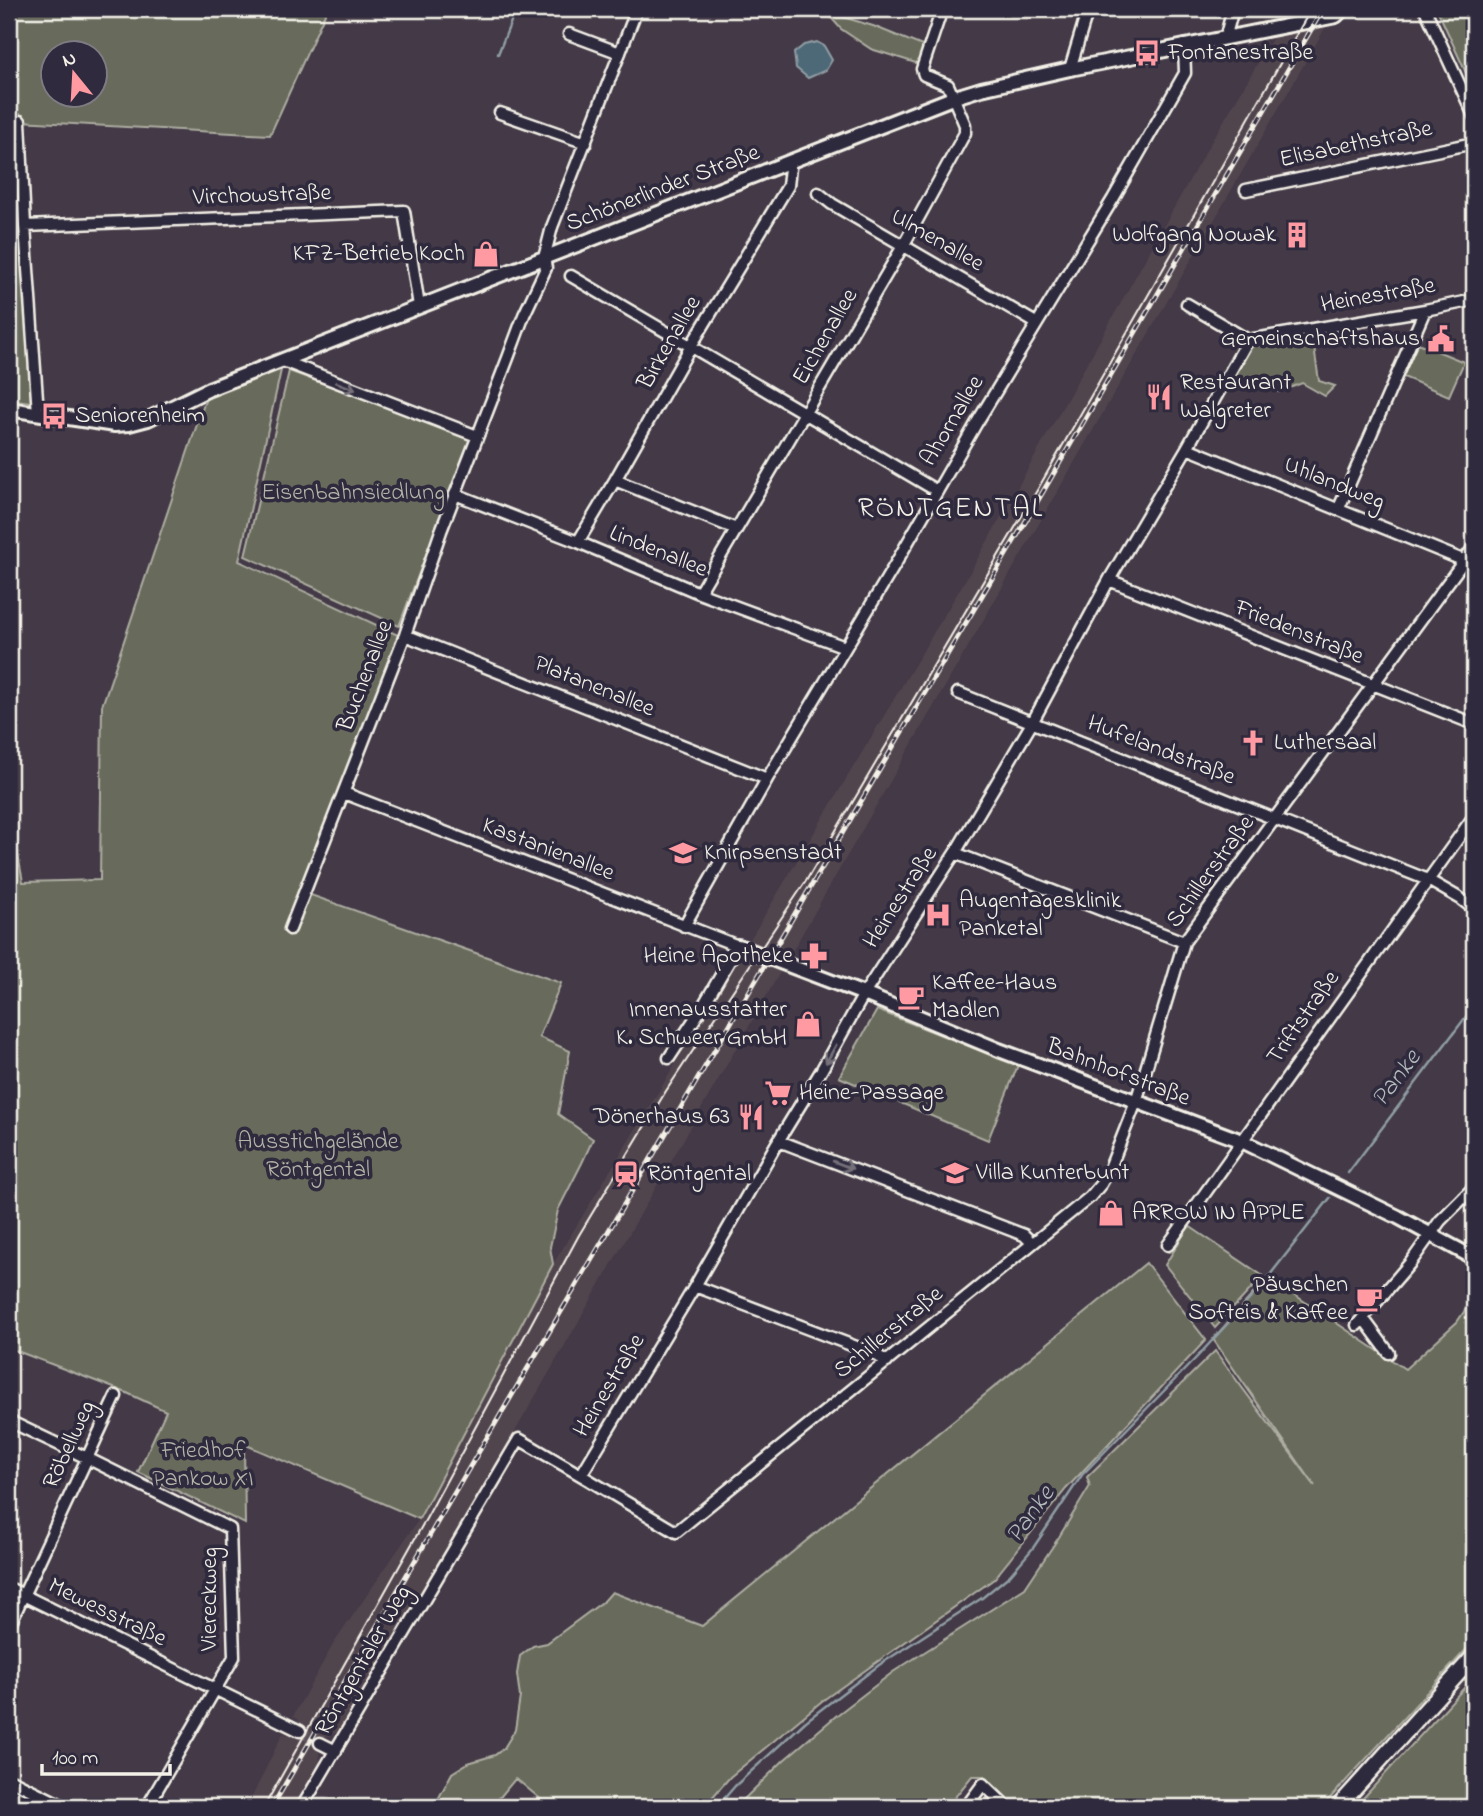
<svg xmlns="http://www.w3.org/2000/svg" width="1483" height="1816" viewBox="0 0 1483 1816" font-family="'Indie Flower',sans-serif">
  <rect width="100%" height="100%" fill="#433947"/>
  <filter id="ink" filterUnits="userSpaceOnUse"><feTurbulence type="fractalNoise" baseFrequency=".0143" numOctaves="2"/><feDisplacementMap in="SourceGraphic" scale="14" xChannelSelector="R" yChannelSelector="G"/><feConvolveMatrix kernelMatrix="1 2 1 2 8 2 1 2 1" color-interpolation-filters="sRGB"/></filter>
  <g filter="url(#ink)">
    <!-- built -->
    <path fill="#51444e" d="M1290,9H1336L385,1657L340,1734L336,1733L323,1738L318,1747L320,1761L323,1763L297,1807H247L283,1733L288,1735H298L302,1726L298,1719L293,1716L334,1643L419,1519L553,1264L670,1073L973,567L1204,154Z"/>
    <!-- green -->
    <path fill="#676a5b" stroke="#aeaea2" stroke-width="2" fill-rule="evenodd" d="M9,9H327L270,135L20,121L37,403L9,399ZM52,52H94V94H52Z
      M1437,9H1474V82L1471,84Z
      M826,12L873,26L925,47L919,64L871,49L841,29Z
      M1312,334L1319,381L1335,386L1325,396L1302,383L1280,392L1232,382L1250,343Z
      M1415,342L1464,362L1449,396L1401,376Z
      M283,361L239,561L400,636L302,892L561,983L539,1037L570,1051L558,1114L593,1139L582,1163L558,1210L550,1247L553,1264L419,1519L244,1444L245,1524L138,1472L166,1411L127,1393L9,1348V806L23,882L100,880L102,706L209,389Z
      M289,371L470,438L399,626L245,556Z
      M877,1010L1018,1065L988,1140L839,1077Z
      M1189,1226L1263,1276L1215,1328L1165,1265Z
      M1146,1263L1206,1340L1066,1489L994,1579L822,1701L730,1777L704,1807H550L520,1782L515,1779L492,1807H434L452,1773L468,1763L495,1755L504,1748L515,1730L520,1697L517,1674L520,1656L533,1646L547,1643L605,1600L612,1592L702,1626Z
      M1268,1277L1405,1369L1457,1322L1474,1297V1641L1322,1807H1013L983,1776H972L947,1807H736L784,1760L837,1715L893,1672L1025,1588L1059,1537L1090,1486L1087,1477L1215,1351L1315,1486L1213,1339Z
      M1474,1677V1807H1355Z"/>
    <!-- water -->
    <path fill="#4e6777" stroke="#909ea4" stroke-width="2" d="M817,42L824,46L832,60L826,70L808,78L796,68L794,53L804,45Z"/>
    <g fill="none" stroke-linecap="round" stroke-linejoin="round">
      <!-- stream -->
      <path stroke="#909ea4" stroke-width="2.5" d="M498,54L516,9
        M1348,1173L1474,1006
        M717,1807L735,1786L806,1721L879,1665L982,1598L1010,1575L1033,1548L1082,1475L1198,1356L1259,1289L1330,1198"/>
      <!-- minor-tunnel -->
      <path stroke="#5e555f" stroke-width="10" stroke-dasharray="10 5" stroke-linecap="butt" d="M300,1731L320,1743"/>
      <!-- minor casing -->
      <g stroke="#f4f1e8" stroke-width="15">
        <path id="minor" d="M1425,9L1474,116
          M569,34L620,53
          M1228,37L1227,31L1233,9
          M1070,69L1088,9
          M500,113L586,143
          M20,121L25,226L38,413
          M1246,190L1474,143
          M818,193L832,204L1036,323
          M25,226L404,211L419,306
          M571,276L937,491
          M1187,304L1248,340
          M283,361L477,436
          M1187,448L1465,561
          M615,480L736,529
          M455,494L578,542L699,593L845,647
          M1339,508L1425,310
          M578,542L615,480L691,346L788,186L790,168L789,162
          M1109,580L1474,724
          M699,593L903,246L965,133V125L948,85L924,75L922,69L942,9
          M405,635L767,779
          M958,693L1428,880L1461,899L1474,909
          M344,793L738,946L700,1011L669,1058
          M955,853L1184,942
          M684,926L767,779L893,568L976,424L1113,199L1185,73L1184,45
          M290,929L405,635L441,531L508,358L524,315L546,268L544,258L552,227L637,9
          M779,1141L1024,1235L1032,1243
          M1168,1245L1474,816
          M695,1286L875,1354L887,1362
          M1363,1318L1389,1353
          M1357,1325L1411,1262L1440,1221L1474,1187
          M9,1421L87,1458L230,1529L234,1657L147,1807
          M581,1475L695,1286L777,1143L821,1071L864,994L955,853L1032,723L1109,580L1187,448L1248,340L1425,310L1474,300
          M9,1588L300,1731
          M9,1626L116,1396
          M320,1743L336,1751
          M9,1779L66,1807
          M302,1807L519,1439L584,1477L676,1532L1090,1197L1101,1184L1110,1168L1136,1102L1184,942L1474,547
          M966,1807L983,1784L1007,1807"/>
      </g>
      <!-- tertiary casing -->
      <g stroke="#f4f1e8" stroke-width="18">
        <path id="tertiary" d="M9,409L115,425L129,424L148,419L209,389L955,97L981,89L1070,69L1336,16L1343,9
          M738,946L864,994L999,1050L1242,1141L1398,1217L1474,1258"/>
      </g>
      <!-- secondary casing -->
      <g stroke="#f4f1e8" stroke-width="19">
        <path id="secondary" d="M1338,1807L1474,1656"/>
      </g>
      <!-- minor -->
      <use href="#minor" stroke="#2f2a3d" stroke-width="10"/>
      <!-- tertiary -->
      <use href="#tertiary" stroke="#2f2a3d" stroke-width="12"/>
      <!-- secondary -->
      <use href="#secondary" stroke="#2f2a3d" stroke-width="14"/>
      <!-- tram -->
      <path stroke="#f4f1e8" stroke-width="2" d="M264,1807L427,1517L579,1235L666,1091L806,881L1039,487L1311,9"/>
      <!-- rail casing -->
      <g stroke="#f4f1e8" stroke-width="5">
        <path id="rail" d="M272,1807L438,1521L1044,490L1323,9"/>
      </g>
      <!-- rail -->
      <use href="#rail" stroke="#2f2a3d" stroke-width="2.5" stroke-dasharray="8" stroke-linecap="butt"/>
    </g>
    <!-- one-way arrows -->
    <defs><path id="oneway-shaft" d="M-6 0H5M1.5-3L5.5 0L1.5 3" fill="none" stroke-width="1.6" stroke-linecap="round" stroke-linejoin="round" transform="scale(1.75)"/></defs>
    <g stroke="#747079">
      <use href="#oneway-shaft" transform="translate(346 386) rotate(21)"/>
      <use href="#oneway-shaft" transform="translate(831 1054) rotate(119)"/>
      <use href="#oneway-shaft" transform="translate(843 1165) rotate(21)"/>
    </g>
  </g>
  <!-- icons -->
  <defs>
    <g id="bus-bare" transform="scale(2.1)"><path d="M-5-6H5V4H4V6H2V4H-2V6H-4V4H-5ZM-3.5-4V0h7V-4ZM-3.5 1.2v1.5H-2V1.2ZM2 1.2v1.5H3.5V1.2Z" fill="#ff9aa2" stroke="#2f2a3d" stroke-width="2.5" paint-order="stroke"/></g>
    <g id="building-bare" transform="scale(2.1)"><path d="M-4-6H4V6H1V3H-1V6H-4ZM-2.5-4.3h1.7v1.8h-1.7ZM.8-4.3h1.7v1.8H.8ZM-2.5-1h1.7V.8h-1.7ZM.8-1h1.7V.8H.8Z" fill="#ff9aa2" stroke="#2f2a3d" stroke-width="2.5" paint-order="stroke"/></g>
    <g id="shop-bare" transform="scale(2.1)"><path d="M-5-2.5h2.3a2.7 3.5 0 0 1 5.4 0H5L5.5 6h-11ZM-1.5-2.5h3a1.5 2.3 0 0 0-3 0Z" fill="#ff9aa2" stroke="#2f2a3d" stroke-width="2.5" paint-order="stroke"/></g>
    <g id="civic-bare" transform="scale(2.1)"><path d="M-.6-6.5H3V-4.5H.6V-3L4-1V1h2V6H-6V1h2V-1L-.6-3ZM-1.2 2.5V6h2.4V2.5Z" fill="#ff9aa2" stroke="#2f2a3d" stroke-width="2.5" paint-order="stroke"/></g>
    <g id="restaurant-bare" transform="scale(2.1)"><path d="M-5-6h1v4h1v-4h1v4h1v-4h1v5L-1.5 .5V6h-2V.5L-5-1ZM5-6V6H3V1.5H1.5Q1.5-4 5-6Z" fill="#ff9aa2" stroke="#2f2a3d" stroke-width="2.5" paint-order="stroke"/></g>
    <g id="church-bare" transform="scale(2.1)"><path d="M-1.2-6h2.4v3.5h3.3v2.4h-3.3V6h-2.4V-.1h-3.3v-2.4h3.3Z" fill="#ff9aa2" stroke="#2f2a3d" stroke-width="2.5" paint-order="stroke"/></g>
    <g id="school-bare" transform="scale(2.1)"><path d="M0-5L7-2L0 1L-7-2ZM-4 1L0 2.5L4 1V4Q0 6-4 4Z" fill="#ff9aa2" stroke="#2f2a3d" stroke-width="2.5" paint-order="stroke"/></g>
    <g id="hospital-bare" transform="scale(2.1)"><path d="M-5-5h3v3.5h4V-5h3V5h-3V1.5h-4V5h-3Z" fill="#ff9aa2" stroke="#2f2a3d" stroke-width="2.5" paint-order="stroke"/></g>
    <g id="pharmacy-bare" transform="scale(2.1)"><path d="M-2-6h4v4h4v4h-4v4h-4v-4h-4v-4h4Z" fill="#ff9aa2" stroke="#2f2a3d" stroke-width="2.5" paint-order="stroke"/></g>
    <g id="cafe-bare" transform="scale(2.1)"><path d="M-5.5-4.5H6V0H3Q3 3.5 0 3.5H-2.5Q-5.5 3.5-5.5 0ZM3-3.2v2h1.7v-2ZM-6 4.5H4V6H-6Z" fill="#ff9aa2" stroke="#2f2a3d" stroke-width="2.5" paint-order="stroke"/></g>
    <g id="supermarket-bare" transform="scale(2.1)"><path d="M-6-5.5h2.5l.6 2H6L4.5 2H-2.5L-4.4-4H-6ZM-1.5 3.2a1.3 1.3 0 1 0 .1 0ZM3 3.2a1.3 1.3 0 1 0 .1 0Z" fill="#ff9aa2" stroke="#2f2a3d" stroke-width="2.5" paint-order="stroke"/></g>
    <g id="station-bare" transform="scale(2.1)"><path d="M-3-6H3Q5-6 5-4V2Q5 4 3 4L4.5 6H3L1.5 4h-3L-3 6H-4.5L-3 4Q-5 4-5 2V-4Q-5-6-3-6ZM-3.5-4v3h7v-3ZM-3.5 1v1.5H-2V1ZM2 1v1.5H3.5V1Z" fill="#ff9aa2" stroke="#2f2a3d" stroke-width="2.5" paint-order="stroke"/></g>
  </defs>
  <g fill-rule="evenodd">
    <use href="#bus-bare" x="1147" y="53"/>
    <use href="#building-bare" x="1297" y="235"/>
    <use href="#shop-bare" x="486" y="254"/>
    <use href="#civic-bare" x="1441" y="339"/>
    <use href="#restaurant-bare" x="1159" y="397"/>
    <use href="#bus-bare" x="54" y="416"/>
    <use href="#church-bare" x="1253" y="743"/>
    <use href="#school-bare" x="683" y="853"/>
    <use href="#hospital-bare" x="938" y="915"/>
    <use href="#pharmacy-bare" x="814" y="956"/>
    <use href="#cafe-bare" x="911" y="997"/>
    <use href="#shop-bare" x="808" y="1024"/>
    <use href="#supermarket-bare" x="778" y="1093"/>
    <use href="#restaurant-bare" x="751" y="1117"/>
    <use href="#school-bare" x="955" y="1173"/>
    <use href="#station-bare" x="626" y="1174"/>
    <use href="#shop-bare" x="1111" y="1213"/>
    <use href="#cafe-bare" x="1369" y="1299"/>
  </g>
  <g text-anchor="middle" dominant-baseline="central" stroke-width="7" stroke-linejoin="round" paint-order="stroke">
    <!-- poi labels -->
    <g font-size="24" fill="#f4f1e8" stroke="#2f2a3d" text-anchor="start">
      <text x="1168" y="53">Fontanestraße</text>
      <text x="1276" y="235" text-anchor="end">Wolfgang Nowak</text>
      <text x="465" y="254" text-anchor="end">KFZ-Betrieb Koch</text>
      <text x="1420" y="339" text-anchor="end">Gemeinschaftshaus</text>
      <text x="1180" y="383">Restaurant<tspan x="1180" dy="28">Walgreter</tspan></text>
      <text x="75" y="416">Seniorenheim</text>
      <text x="1274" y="743">Luthersaal</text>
      <text x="704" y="853">Knirpsenstadt</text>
      <text x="959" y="901">Augentagesklinik<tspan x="959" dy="28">Panketal</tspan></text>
      <text x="793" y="956" text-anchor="end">Heine Apotheke</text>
      <text x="932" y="983">Kaffee-Haus<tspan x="932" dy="28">Madlen</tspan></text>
      <text x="787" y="1010" text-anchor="end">Innenausstatter<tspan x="787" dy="28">K. Schweer GmbH</tspan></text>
      <text x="799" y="1093">Heine-Passage</text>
      <text x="730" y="1117" text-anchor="end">Dönerhaus 63</text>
      <text x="976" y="1173">Villa Kunterbunt</text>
      <text x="647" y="1174">Röntgental</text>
      <text x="1132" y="1213">ARROW IN APPLE</text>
      <text x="1348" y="1285" text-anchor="end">Päuschen<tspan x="1348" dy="28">Softeis &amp; Kaffee</tspan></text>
    </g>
    <!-- street labels -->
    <g font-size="24" fill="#f4f1e8" stroke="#2f2a3d">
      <text transform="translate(1356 145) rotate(-12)">Elisabethstraße</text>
      <text transform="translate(663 189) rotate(-21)">Schönerlinder Straße</text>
      <text transform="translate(262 196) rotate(-2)">Virchowstraße</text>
      <text transform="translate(937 241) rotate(30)">Ulmenallee</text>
      <text transform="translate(1378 296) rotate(-10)">Heinestraße</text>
      <text transform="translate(826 337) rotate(-60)">Eichenallee</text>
      <text transform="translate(670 343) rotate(-60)">Birkenallee</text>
      <text transform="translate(953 421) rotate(-59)">Ahornallee</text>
      <text transform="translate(1334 484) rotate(22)">Uhlandweg</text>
      <text transform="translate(658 552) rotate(22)">Lindenallee</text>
      <text transform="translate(1299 633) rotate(22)">Friedenstraße</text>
      <text transform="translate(366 676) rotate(-69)">Buchenallee</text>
      <text transform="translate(594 687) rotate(22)">Platanenallee</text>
      <text transform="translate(1161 751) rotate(21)">Hufelandstraße</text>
      <text transform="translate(548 850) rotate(21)">Kastanienallee</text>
      <text transform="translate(1211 872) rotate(-54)">Schillerstraße</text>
      <text transform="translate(901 898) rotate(-57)">Heinestraße</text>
      <text transform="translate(1304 1018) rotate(-55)">Triftstraße</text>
      <text transform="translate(1118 1073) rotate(21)">Bahnhofstraße</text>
      <text transform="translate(889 1333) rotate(-39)">Schillerstraße</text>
      <text transform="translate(610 1386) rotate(-59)">Heinestraße</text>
      <text transform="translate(70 1445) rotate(-65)">Röbellweg</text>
      <text transform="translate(210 1599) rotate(-90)">Viereckweg</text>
      <text transform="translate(107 1613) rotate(26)">Mewesstraße</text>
      <text transform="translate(364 1661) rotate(-60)">Röntgentaler Weg</text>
    </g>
    <!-- park labels -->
    <g font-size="24" fill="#b5b4a9" stroke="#2f2a3d">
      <text x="353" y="493">Eisenbahnsiedlung</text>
      <text x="318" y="1142">Ausstichgelände<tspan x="318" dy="28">Röntgental</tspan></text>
      <text x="203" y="1451">Friedhof<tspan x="203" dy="28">Pankow XI</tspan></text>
    </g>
    <!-- water labels -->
    <g font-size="26" font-style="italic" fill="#b2babb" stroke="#2f2a3d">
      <text transform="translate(1397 1079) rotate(-53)">Panke</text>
      <text transform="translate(1031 1515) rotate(-54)">Panke</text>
    </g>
    <!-- quarter labels -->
    <g font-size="28" letter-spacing="2" fill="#f4f1e8" stroke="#2f2a3d">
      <text x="951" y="509">RÖNTGENTAL</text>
    </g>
  </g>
  <!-- margin -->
  <rect width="1483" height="1816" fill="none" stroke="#2f2a3d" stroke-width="35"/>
  <rect x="18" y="18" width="1448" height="1781" fill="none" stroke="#f4f1e8" stroke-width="2.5" filter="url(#ink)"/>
  <!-- north arrow -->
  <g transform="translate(74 74) rotate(342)"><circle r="33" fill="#2f2a3d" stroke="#7e7a81" stroke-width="2"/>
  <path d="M0-5L12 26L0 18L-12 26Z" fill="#ff9aa2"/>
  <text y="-10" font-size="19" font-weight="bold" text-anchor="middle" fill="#f4f1e8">N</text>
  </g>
  <!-- scale -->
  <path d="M42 1764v10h128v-10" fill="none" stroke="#f4f1e8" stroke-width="3.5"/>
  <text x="52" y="1764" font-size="21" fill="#f4f1e8" stroke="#2f2a3d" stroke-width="5" paint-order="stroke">100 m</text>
</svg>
